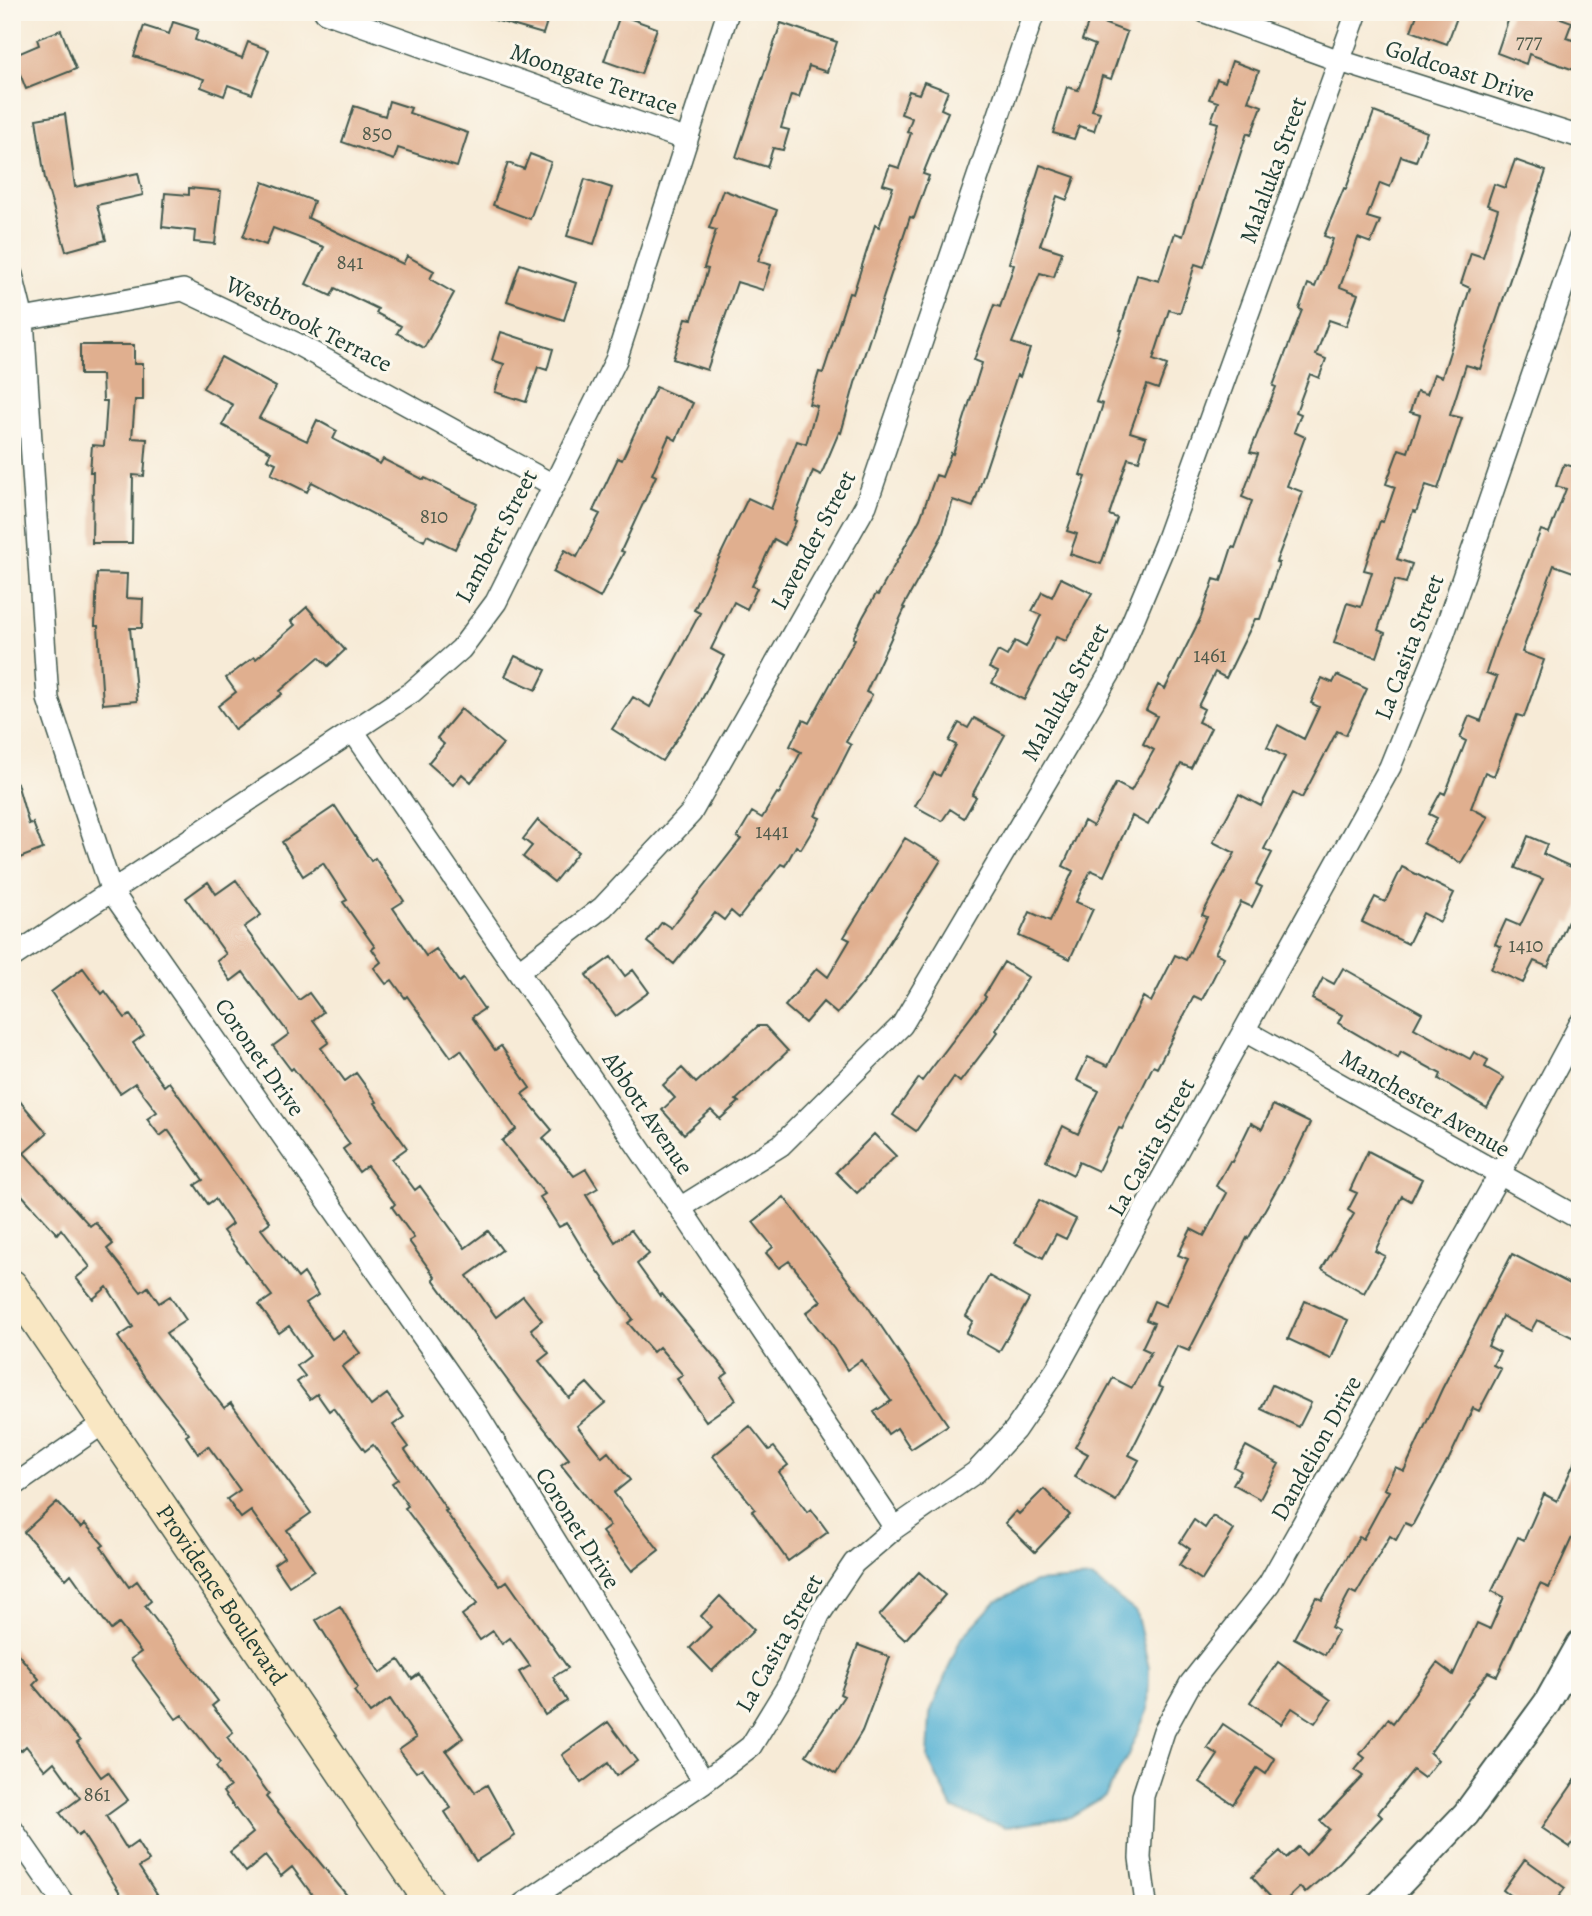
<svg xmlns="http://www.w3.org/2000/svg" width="1592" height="1916" viewBox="0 0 1592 1916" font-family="Alegreya,serif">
  <rect width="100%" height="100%" fill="#fbf7ec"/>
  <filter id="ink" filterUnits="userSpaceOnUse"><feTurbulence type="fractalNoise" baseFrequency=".0143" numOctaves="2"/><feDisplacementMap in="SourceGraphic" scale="14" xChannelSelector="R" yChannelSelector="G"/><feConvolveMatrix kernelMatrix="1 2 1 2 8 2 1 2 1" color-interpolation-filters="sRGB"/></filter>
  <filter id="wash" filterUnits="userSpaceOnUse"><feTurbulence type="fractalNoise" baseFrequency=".00686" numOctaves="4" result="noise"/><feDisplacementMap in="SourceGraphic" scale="28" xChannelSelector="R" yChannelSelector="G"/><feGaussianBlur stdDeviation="1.57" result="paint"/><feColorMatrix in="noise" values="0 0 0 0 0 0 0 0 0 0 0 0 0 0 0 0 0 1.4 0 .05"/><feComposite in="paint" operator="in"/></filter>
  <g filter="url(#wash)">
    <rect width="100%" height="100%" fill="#f7ebd7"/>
    <!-- water -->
    <path fill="#56b2d4" stroke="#3a7884" stroke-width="2" d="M1092,1578L1136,1612L1149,1668L1148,1709L1127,1757L1105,1796L1070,1817L1006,1827L953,1809L928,1759L930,1713L960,1640L996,1601L1035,1582Z"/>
    <g id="blocks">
      <!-- building -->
      <path fill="#e0af8f" d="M485,12H550L543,34L484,17Z
        M1418,12H1459L1447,44L1411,31Z
        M1511,12H1544L1572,22L1566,38L1580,42V72L1529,54L1526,64L1497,53Z
        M620,15L657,28L641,74L604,61Z
        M1090,18L1127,32L1111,79L1102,76L1092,110L1100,112L1094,131L1079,126L1074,139L1053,133L1067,87L1078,90L1095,45L1082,40Z
        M173,22L198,30L195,40L242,58L248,42L269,50L252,94L228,85L224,96L201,87L204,79L134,56L144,26L169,34Z
        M781,23L837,42L827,72L809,66L799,97L791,95L781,128L789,130L783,150L773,148L767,167L736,157Z
        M61,30L76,69L26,89L13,56L39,45L37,39Z
        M1232,61L1259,71L1248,101L1262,106L1251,135L1247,133L1204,267L1195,264L1180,313L1169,310L1153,360L1167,365L1158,389L1147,385L1130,432L1146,437L1139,461L1128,458L1109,515L1117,518L1101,564L1070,554L1077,534L1067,531L1086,477L1080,475L1103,404L1096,402L1122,330H1120L1137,275L1159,281L1175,233L1183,236L1218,123L1211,121L1218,102L1209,99L1217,79L1225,82Z
        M924,82L948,91L941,109L948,112L923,174L929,176L914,218L910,217L855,383L841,433L839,432L821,475L813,471L794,520L796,521L785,545L774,539L752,586L757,588L747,609L734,602L711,649L724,656L698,707L662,761L612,729L633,697L650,707L700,613L694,610L748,498L771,509L797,441L806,444L817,406L809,404L819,372L823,373L849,293L853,294L875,225L879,227L893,187L883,184L890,165L899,168L911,133L907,132L912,118L901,114L909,91L919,94Z
        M389,101L411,108L409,113L468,133L457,167L398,148L394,160L342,142L354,106L385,116Z
        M1374,112L1427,132L1416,161L1401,156L1390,187L1380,183L1367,217L1380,221L1371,243L1358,238L1340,287L1358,294L1346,326L1329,320L1316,355L1326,359L1319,378L1310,374L1296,412L1301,414L1294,432L1305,437L1287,486L1303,492L1276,562L1279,563L1260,619H1255L1226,678L1215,672L1198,706L1204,709L1198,722L1211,728L1191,768L1181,764L1148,825L1132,816L1104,876L1091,870L1076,902L1093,909L1070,959L1019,936L1030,912L1050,921L1073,871L1063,866L1084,821L1093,826L1116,783L1131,791L1154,750L1143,744L1157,716L1146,710L1158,685L1165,689L1201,617L1214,579L1221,581L1232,547L1235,548L1252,501L1242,497L1258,454L1250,452L1276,387L1273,386L1302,310L1299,309L1308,284L1315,287L1333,239L1324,236L1344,188L1346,189Z
        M65,114L75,187L138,173L143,195L97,205L106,240L66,251L45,179L36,119Z
        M530,154L551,162L530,219L493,205L508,163L524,169Z
        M1515,160L1546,171L1480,369L1466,365L1450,415L1462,418L1438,489L1426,485L1416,512L1413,511L1397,559L1412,564L1406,583L1395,580L1378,630L1385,633L1377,657L1334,643L1347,603L1361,607L1372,572L1364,570L1380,521L1383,522L1395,487L1386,484L1399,449L1408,452L1420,415L1410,412L1417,391L1427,394L1434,374L1442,377L1470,288L1461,284L1471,253L1483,257L1498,209L1487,205L1494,184L1505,188Z
        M1040,165L1075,177L1067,200L1057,196L1040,245L1062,252L1054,277L1040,273L1012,343L1030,349L1020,377L1017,375L973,507L953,500L942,536L903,607L905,608L866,692L872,695L846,742L851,745L815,816L820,818L801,849L796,846L785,866L781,864L739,918L731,911L724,920L715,913L674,964L647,942L662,922L671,928L741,839L737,837L752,812L762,818L777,793L779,794L801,752L790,746L803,720L809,723L855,639L853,638L863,617L876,594L878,595L920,519L936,475L942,477L951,453L953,454L982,363L974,360L994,305L1000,307L1014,265L1009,263Z
        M585,179L612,188L594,244L567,236Z
        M263,182L314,201L308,218L403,264L407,256L434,271L430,279L454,293L424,348L397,333L401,326L376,313L378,309L335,288L331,296L306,284L324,247L273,228L266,245L243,237Z
        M189,188L221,191L215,244L194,242L195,231L162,227L165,193L189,195Z
        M723,190L777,210L758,261L771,265L763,290L737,282L707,370L673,359L686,318L692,319L708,269L704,268L716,230L709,228Z
        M520,264L576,283L564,320L507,301Z
        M501,332L553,349L547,370L538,367L526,402L495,392L504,364L492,360Z
        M80,345H134V364H143V400H135L132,438L147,439L144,476L133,475L132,543H92L93,472H90L92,445L104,446L107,401H103L102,375H80Z
        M221,357L276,387L259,418L307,441L317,420L337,431L333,439L380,464L383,459L424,480L425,478L477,504L455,549L427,535L424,541L312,482L307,492L271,474L276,463L267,459L271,452L222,425L233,405L203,388Z
        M656,387L693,403L676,440L669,436L652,474L656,476L621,551L624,552L600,598L553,572L565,550L577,557L600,514L593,511L618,458L622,460Z
        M1579,456L1580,562L1576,573L1554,565L1522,652L1544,660L1524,717L1517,715L1494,776L1485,772L1471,808L1488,817L1461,863L1423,843L1437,818L1429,814L1441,792L1445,794L1466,741L1460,738L1469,716L1481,721L1497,677L1486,673L1496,643L1541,530L1549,533L1566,489L1556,486L1564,464L1574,467Z
        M97,573L127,574L126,598L143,599L142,628H130L137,701L103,704L98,626H95Z
        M1061,578L1092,593L1066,641L1056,637L1024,700L992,683L998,672L989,668L998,651L1007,656L1015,641L1026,647L1041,615L1032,611L1042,592L1052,597Z
        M307,607L345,650L328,666L319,657L280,691L282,694L235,730L218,706L236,692L226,678L254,657L256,659L295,625L291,621Z
        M515,656L546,670L536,690L505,676Z
        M1337,675L1367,689L1346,735L1337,731L1302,798L1293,793L1264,849L1272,853L1256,884L1262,887L1252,907L1241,902L1215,953L1224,957L1202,1000L1194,996L1157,1068L1153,1066L1122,1129L1119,1128L1098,1171L1079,1162L1073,1175L1046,1161L1063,1126L1078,1134L1099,1091L1077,1080L1088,1057L1108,1066L1143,997L1151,1002L1175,955L1186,960L1207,917L1202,915L1235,853L1213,842L1239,794L1261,806L1285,757L1267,747L1278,725L1304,739L1319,707L1311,703L1322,678L1333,683Z
        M461,709L503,744L471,782L462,774L453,785L428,763L444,744L437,738Z
        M974,718L1005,735L972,795L976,797L964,818L950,809L942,821L915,806L934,773L940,776L956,745L949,741L959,723L968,728Z
        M17,783L29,825L33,823L43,849L12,861V784Z
        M335,806L371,861L375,858L404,901L393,908L426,956L436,949L459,982L463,979L484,1009L472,1017L495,1050L501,1046L530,1088L522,1094L552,1130L543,1138L574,1176L586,1169L598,1188L586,1195L615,1242L631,1230L649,1254L637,1264L660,1296L662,1294L728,1373L721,1378L736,1400L706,1421L677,1379L683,1375L659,1347L653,1352L628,1323L633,1319L587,1256L567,1223L559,1227L540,1197L545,1194L502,1141L516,1129L461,1050L451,1057L407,996L405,998L392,980L386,984L374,968L381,962L372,949L375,947L343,902L347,900L323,863L303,876L282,842Z
        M538,820L578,852L554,882L523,857L532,846L523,839Z
        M1528,836L1547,844L1543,854L1580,871V905L1572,923L1568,921L1548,967L1534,961L1523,983L1491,969L1501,947L1495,944L1506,920L1520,926L1543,879L1515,868Z
        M905,838L941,860L867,978L837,1014L823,1002L805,1023L785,1006L817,968L828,977L850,940L844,937Z
        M1402,867L1454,893L1440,922L1423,913L1408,944L1362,922L1375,897L1385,902Z
        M236,880L261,915L244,927L299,1000L309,993L323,1012L313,1020L329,1042L321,1048L345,1081L356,1073L377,1102L375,1103L407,1148L392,1159L415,1190L420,1186L465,1248L488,1231L502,1250L467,1276L496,1317L523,1296L542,1320L531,1329L549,1353L539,1361L569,1398L587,1383L605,1403L577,1426L602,1457L608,1452L630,1480L614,1493L659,1550L632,1571L602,1532L610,1526L561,1465L569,1459L524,1403L433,1279L435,1277L409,1241L414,1238L392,1207L395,1204L367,1166L359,1172L343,1149L350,1144L293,1068L291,1070L273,1046L289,1034L243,972L231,981L217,961L226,954L186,898L208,882L216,894Z
        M611,957L625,976L633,970L649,992L616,1016L586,975Z
        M1004,962L1028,977L996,1030L998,1032L960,1082L954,1077L916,1131L893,1115L919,1078L922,1081L986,997L984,995Z
        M83,968L102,994L105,991L125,1018L130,1015L144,1035L133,1043L164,1086L169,1082L270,1222L261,1229L298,1278L304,1273L318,1295L306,1303L332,1339L343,1331L360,1353L342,1367L371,1406L387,1394L404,1417L393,1425L409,1447L405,1450L447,1510L445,1511L500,1586L507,1581L568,1668L553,1677L567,1701L545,1715L519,1672L530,1666L510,1638L502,1644L493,1631L480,1640L462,1615L477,1604L405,1508L408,1506L392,1483L398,1479L373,1445L365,1451L333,1408L329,1411L317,1394L310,1399L297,1382L305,1376L297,1366L310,1356L289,1326L279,1333L259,1305L272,1296L223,1231L232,1224L215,1199L208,1204L195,1185L203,1180L168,1130L160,1136L147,1119L157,1112L135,1083L120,1093L51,992Z
        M1343,968L1422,1013L1414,1028L1470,1059L1474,1052L1488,1060L1485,1067L1504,1078L1487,1108L1439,1079L1441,1074L1401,1052L1398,1058L1338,1023L1342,1015L1312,999L1323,978L1334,984Z
        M758,1026H765L788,1051L736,1100L739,1102L720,1119L711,1110L684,1134L662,1110L675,1098L663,1085L682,1068L696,1083Z
        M12,1092L47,1133L24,1153L90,1226L95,1222L113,1244L107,1249L141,1292L148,1287L159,1303L170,1296L186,1320L166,1333L224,1408L231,1403L311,1513L287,1530L314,1570L289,1586L274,1564L284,1557L251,1511L241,1518L227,1499L240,1490L208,1446L198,1454L186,1436L189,1434L144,1376L118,1337L133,1327L107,1287L93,1299L76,1278L90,1267L61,1229L57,1234L12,1184Z
        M1273,1105L1310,1123L1287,1171L1248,1239L1247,1238L1189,1351L1177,1346L1158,1386L1163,1388L1129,1455L1139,1460L1116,1501L1075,1477L1088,1454L1075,1447L1113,1378L1132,1388L1151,1352L1142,1348L1154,1323L1146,1320L1154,1301L1165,1306L1188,1259L1178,1255L1191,1229L1204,1236L1227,1193L1216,1186L1230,1161L1232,1162L1251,1123L1262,1129Z
        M874,1134L896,1156L857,1193L836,1172Z
        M1368,1151L1422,1179L1411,1201L1402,1196L1375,1251L1385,1256L1364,1293L1322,1269L1354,1214L1348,1210L1357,1193L1350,1190Z
        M784,1197L864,1301L948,1425L911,1449L897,1428L888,1434L874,1412L891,1401L861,1360L847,1370L834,1349L806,1313L821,1301L789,1261L779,1268L766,1253L773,1247L753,1222Z
        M1039,1200L1076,1219L1066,1239L1056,1234L1043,1258L1015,1243Z
        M1512,1254L1580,1289V1341L1537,1320L1531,1331L1502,1316L1488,1346L1500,1352L1493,1365L1501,1369L1479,1411L1473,1408L1448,1461H1447L1412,1526L1405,1523L1396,1540L1390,1536L1356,1594L1350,1591L1331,1627L1338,1631L1325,1655L1294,1638L1316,1597L1322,1600L1359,1537L1363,1539L1389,1491L1384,1489L1395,1467L1404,1471L1442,1389Z
        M989,1276L1029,1299L999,1352L966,1333L973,1321L966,1316Z
        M1305,1301L1348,1320L1331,1359L1288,1339Z
        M1272,1385L1311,1403L1299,1427L1261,1409Z
        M750,1426L769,1450L774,1447L788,1465L779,1472L807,1512L811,1509L828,1532L788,1561L752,1511L755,1509L713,1456Z
        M1246,1446L1279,1464L1260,1499L1233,1484L1241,1471L1234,1467Z
        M1580,1450V1520L1549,1588L1540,1584L1497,1676L1488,1672L1430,1753L1438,1760L1424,1778L1413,1770L1378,1813L1382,1817L1340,1862L1305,1893L1300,1887L1282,1904H1277L1252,1877L1280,1851L1286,1858L1298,1847L1306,1855L1329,1829L1320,1821L1363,1776L1355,1770L1365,1758L1360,1754L1388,1719L1393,1723L1437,1663L1453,1675L1477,1623L1490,1629L1504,1597L1492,1591L1518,1537L1524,1540L1544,1494L1557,1501Z
        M1044,1489L1070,1515L1035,1552L1005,1523L1016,1511L1019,1514Z
        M57,1502L81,1528L85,1524L104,1545L101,1547L129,1587L137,1581L151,1601L145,1606L218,1701L212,1706L233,1732L227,1737L269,1794L266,1797L354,1904H319L292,1867L281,1876L265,1856L246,1872L230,1852L253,1833L223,1792L230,1787L216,1767L220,1763L182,1715L176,1719L131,1659L141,1652L119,1624L111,1630L71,1574L66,1579L24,1532Z
        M1213,1516L1234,1530L1202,1580L1179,1565L1190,1549L1180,1542L1194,1520L1205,1528Z
        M919,1572L945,1595L905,1640L879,1616Z
        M720,1596L754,1630L712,1671L690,1648L711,1627L701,1616Z
        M340,1606L380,1673L399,1660L412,1679L419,1674L463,1738L446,1751L475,1792L487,1785L515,1836L476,1861L445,1812L451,1808L422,1768L416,1772L399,1750L416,1738L390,1699L370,1713L354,1691L358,1688L316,1620Z
        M858,1645L890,1657L862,1731L836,1774L806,1755L844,1696L840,1694Z
        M12,1647L39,1679L33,1685L80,1741L77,1743L101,1777L108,1772L128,1800L106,1816L127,1849L137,1842L149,1861L139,1867L163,1904H127L82,1833L78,1836L60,1813L80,1798L54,1762L45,1770L26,1746L21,1751L12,1741Z
        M1278,1662L1331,1700L1315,1723L1292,1708L1281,1724L1250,1702Z
        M608,1722L637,1761L616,1776L608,1763L581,1783L562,1755Z
        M1223,1724L1275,1759L1266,1774L1257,1768L1233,1804L1200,1782L1218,1755L1207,1748Z
        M1580,1773V1832L1570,1847L1542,1828Z
        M1525,1859L1565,1888L1553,1904H1521L1503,1890Z"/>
    </g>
  </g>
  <g filter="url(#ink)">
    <use href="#blocks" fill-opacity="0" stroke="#3f574c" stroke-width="2"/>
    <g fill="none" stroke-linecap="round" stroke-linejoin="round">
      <!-- minor casing -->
      <g stroke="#3f574c" stroke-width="24">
        <path id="minor" d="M325,12L687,140
          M1205,12L1340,61L1580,137
          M12,275L23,319L48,699L112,892L477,1414L704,1782
          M23,319L183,290L295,343L553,485
          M353,731L680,1208L895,1528
          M12,957L412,692L461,649L496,602L616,360L728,12
          M519,971L603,907L691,813L866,505L1034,12
          M1245,1031L1580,1219
          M680,1208L781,1145L902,1025L1113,668L1165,544L1357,12
          M12,1487L105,1422
          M12,1829L64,1904
          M523,1904L704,1782L751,1746L789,1684L819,1615L854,1563L895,1528L976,1472L1015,1430L1056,1370L1390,767L1443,636L1580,237
          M1146,1904L1140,1858L1143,1796L1164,1731L1190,1684L1269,1584L1499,1175L1580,1024"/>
      </g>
      <!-- tertiary casing -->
      <g stroke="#3f574c" stroke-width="30">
        <path id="tertiary" d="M1380,1904L1466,1814L1547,1703L1580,1644"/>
      </g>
      <!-- secondary casing -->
      <g stroke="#3f574c" stroke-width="33">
        <g id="secondary">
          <path id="s1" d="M12,1285L431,1904"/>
        </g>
      </g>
      <!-- minor -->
      <use href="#minor" stroke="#fff" stroke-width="21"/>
      <!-- tertiary -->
      <use href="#tertiary" stroke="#fff" stroke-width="26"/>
      <!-- secondary -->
      <use href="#secondary" stroke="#f9e7c3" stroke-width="30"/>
    </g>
  </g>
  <g text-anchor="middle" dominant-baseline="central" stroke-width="6" stroke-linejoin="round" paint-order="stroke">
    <!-- number labels -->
    <g font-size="21" fill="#4f5a4b">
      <text x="1529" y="41">777</text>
      <text x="377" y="133">850</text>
      <text x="350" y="262">841</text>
      <text x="434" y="516">810</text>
      <text x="1210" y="655">1461</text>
      <text x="772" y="831">1441</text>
      <text x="1526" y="945">1410</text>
      <text x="97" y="1794">861</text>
    </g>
    <!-- street labels -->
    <g font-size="24" fill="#1f3d34" stroke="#fbf7ec">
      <text transform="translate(1460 71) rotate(18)">Goldcoast Drive</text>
      <text transform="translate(594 79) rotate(19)">Moongate Terrace</text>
      <text transform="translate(1273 170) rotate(-70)">Malaluka Street</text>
      <text transform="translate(309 324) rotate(27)">Westbrook Terrace</text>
      <text transform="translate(496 536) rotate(-62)">Lambert Street</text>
      <text transform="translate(813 540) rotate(-62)">Lavender Street</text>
      <text transform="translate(1409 647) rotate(-69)">La Casita Street</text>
      <text transform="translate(1065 692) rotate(-61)">Malaluka Street</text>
      <text transform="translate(260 1057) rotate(55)">Coronet Drive</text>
      <text transform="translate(1425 1103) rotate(30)">Manchester Avenue</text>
      <text transform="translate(648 1113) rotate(56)">Abbott Avenue</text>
      <text transform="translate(1151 1147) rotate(-61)">La Casita Street</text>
      <text transform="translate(1316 1448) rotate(-61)">Dandelion Drive</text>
      <text transform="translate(578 1528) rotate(58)">Coronet Drive</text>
      <text stroke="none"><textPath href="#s1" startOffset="374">Providence Boulevard</textPath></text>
      <text transform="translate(779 1643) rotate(-61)">La Casita Street</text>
    </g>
  </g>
  <!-- margin -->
  <rect width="1592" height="1916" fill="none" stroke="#fbf7ec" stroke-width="42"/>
</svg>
